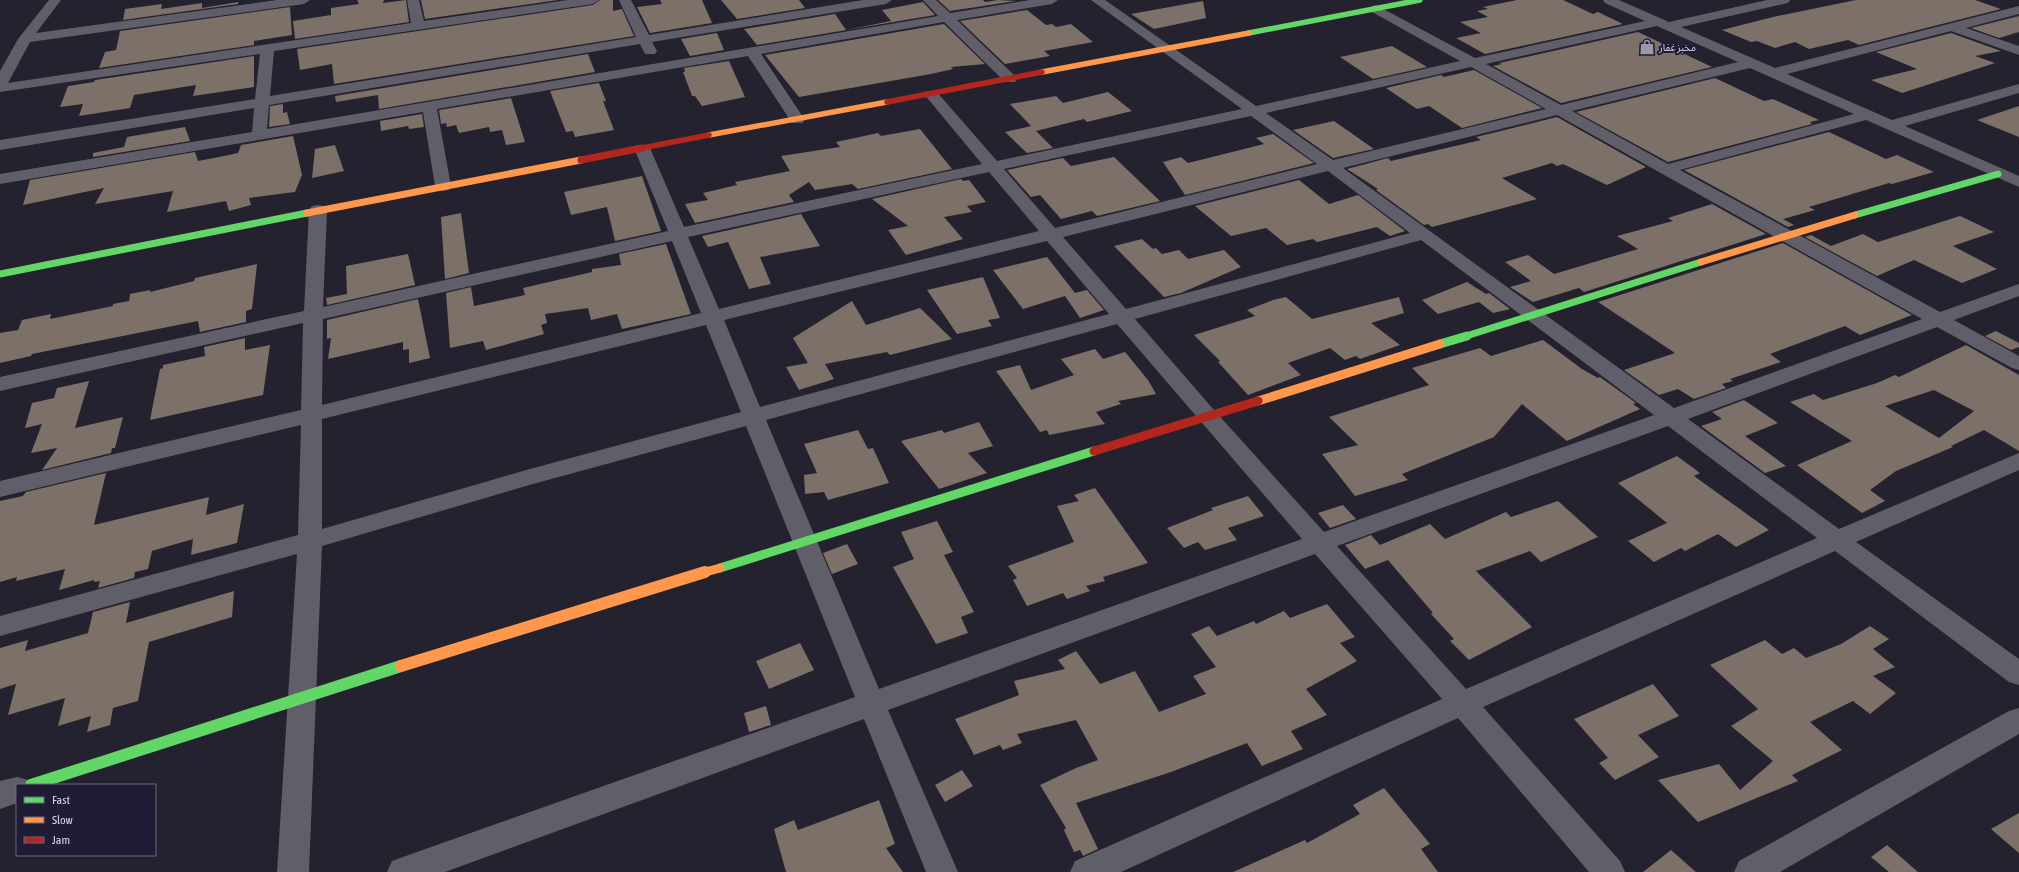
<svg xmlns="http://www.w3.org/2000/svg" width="2019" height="872" viewBox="0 0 2019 872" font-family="'Asap Condensed','Noto Sans Arabic',sans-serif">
  <rect width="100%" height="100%" fill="#24222f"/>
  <!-- building -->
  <path fill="#7c7068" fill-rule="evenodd" d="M357,0H384L383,3L406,0L409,22L295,39L293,21L331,15V8L359,4Z
    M421,0H558L425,19Z
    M600,0H613V11L622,9L634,36L334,84L332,64L300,70L297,49L593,5Z
    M660,0H702L712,23L650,33L637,7L662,4Z
    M721,0H799L805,8L737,19Z
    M938,0H983L985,2L998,0L1016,1L950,11Z
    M1517,0H1563L1593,14L1598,12L1623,24L1485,54L1456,38L1481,33L1460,22L1488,17L1477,11L1488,9L1483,7Z
    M1856,0H1975L2001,9L1859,45L1848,40L1809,49L1795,42L1775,48L1757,41L1751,42L1722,30L1773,17Z
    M1203,1L1206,18L1154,29L1131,14Z
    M238,2V4L123,20L125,9L162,4L161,9L202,3V8Z
    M923,2L935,15L757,45L744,29L835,14L846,30L891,21L882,10Z
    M290,7L292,35L254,41V45L99,68L105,52L116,50L120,31Z
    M1027,10L1046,25L1052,24L1056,27L1071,24L1093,42L1044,51L1050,56L1005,64L960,21Z
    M2019,16V32L1999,38L1971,28Z
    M944,24L985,64L951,67L953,69L931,74L799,97L765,55Z
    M1638,32L1712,67L1561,103L1493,66L1502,64L1499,63Z
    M717,33L724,50L690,56L681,39Z
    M1951,33L2001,51L1975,56L1995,63L1902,93L1871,80L1917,69L1876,52Z
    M1392,46L1427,67L1373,79L1340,57Z
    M588,54L595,72L379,109L378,95L336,102L335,96Z
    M254,56V87L193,96L196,85L134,95L130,108L79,116L83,104L60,107L68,86L94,82L95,80Z
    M729,61L745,97L702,106L695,96H692L683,72H685L684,68Z
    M1474,70L1542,108L1462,128L1429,106L1417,109L1386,88L1441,75L1444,77Z
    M1715,78L1764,101L1773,99L1819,120L1810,122L1812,124L1668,162L1576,112Z
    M599,83L606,101H603L614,130L575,137L573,131L566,132L550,91Z
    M1108,92L1132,111L1087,122L1084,119L1036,131L1053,148L1027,153L1005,132L1031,126L1010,104L1056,96L1063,103Z
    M511,98L525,142L506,145L502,130L490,132L489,127L459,133L456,125L447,127L446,123L441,124L439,110Z
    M283,104V113L287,112L290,124L269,127L270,106Z
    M2019,106V137L1977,120Z
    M422,114L424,127L409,129L408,126L381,131L380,121Z
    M1557,117L1646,167L1607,185L1563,164L1557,166L1552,163L1502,178L1537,199L1432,227L1428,224L1424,225L1376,190L1378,189L1347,169L1388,158L1391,161L1412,156L1481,140L1476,137Z
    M1334,121L1374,149L1333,158L1293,130Z
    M185,127L190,141L93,157V153L124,147L127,137Z
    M920,129L952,169L858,189L852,184L815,190L809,182L789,195L794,202L695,223L685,204L708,200L703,193L737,185L735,182L790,171L781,156L840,147L836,142L878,133L881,136Z
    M1829,132L1886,159L1897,155L1934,172L1892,184L1889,183L1809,207L1815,210L1783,219L1794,225L1788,227L1684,170Z
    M1273,134L1314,163L1185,195L1163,162L1181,157L1188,163L1264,144L1256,138Z
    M293,136L302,175L295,192L249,198L251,205L229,211L226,201L167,212L173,191L95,204L104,188L23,205L30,180L195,152L198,161L224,156L238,153L241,145Z
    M335,145L344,171L312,178L315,149Z
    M1114,157L1160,201L1097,216L1092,211L1061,219L1040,195L1031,197L1007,170L1063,158L1071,166Z
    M642,176L661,231L615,241L607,207L571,215L564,192Z
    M961,179L963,181L969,180L986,202L967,206L972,212L944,217L963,239L906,255L888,230L908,226L872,199Z
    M1299,180L1329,204L1358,195L1405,231L1390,236L1377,227L1317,242L1313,239L1287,245L1266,228L1231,236L1195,206Z
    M1712,204L1766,234L1584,292L1579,288L1533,302L1510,287L1531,281L1505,262L1528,255L1554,274L1638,249L1617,236L1673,221L1668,218Z
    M461,213L469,273L445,279L441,217Z
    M801,214L820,246L760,257L771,284L749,289L728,242L708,247L702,236Z
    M1960,216L1994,232L1953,246L1997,269L1962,283L1914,260L1877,276L1805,237L1811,235L1831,246L1863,234L1878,242Z
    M1142,239L1153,249L1156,248L1162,254L1179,250L1188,259L1224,250L1241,267L1181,293L1164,297L1114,246Z
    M1783,243L1912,315L1860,335L1845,326L1770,354L1781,362L1730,379L1733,381L1722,384L1726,388L1694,399L1678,389L1659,395L1624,370L1675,353L1598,302Z
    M666,244L691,314L622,329L617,314L591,320L588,308L545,314L547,323L541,325L544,334L486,350L483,341L450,348L446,293L471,287L474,306L525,295L523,288L592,272V269L621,265L619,254Z
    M408,254L415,285L327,305L326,298L347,294L346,266Z
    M1047,257L1075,293L1087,290L1104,310L1080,318L1065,296L1023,309L993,270Z
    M257,264L252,309L246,311V322L200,332L198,321L32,354L31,356L0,363V333L18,330L22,320L51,314L50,319L113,306V304L129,301L130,294L150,290V292L194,281L195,278Z
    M983,277L1000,318L988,320L992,326L957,334L927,290Z
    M1467,282L1486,294L1489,293L1510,309L1493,313L1479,302L1438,314L1422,300Z
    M1286,297L1312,319L1399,297L1404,313L1371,323L1400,345L1360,359L1356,356L1345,360L1330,348L1288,363L1301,375L1248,395L1218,362L1220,361L1194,335L1255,316L1247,310L1273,300Z
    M418,299L430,358L409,363V349L403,350V342L328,359L331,338L327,339V320Z
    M852,301L866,325L920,308L952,339L890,355L887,352L825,364L834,379L799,390L786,367L808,363L793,338Z
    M1996,331L2019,343V347L2011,350L1985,336Z
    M245,338V350L270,345L263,395L150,420L160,369L163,368V365L205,356L204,347Z
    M1543,340L1582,369L1598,378L1600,377L1636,403L1633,404L1640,409L1567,441L1522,404L1494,437L1402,474L1408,480L1355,496L1322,454L1358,445L1329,417L1429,385L1412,368L1480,348L1491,356Z
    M1966,345L2019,375V451L1984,430L1951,446L1953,447L1896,471L1870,490L1885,501L1862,513L1797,465L1852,441L1790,402L1814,394L1823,400L1877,383L1895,375L1899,377ZM1934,390L1974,411L1939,438L1885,406Z
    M1095,349L1103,359L1125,352L1148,380L1156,394L1118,401L1121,404L1096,412L1105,424L1049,435L1047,430L1040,432L996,371L1020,365L1031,390L1074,375L1061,359Z
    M89,381L75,428L123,417L115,448H112L111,453L42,470L57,448L31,453L42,424L25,428L32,403L54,398L57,388Z
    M1744,400L1778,423L1745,436L1786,466L1765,473L1701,426L1722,419L1712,412Z
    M979,422L993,446L968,453L987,473L939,489L901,441L942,430L944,433Z
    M858,430L868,449L873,448L889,483L828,500L824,492L805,494L804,475L817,473L804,444Z
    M1677,456L1700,473L1694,476L1769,530L1736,547L1718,534L1685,551L1681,548L1654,562L1628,541L1667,523L1618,483Z
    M106,473L94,525L209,497L206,515L244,504L237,543L191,555L193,539L152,551L148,569L135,572L134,578L98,588L100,581L94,582V580L59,590L65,569L16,581L17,577L0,582V501L23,496L26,492Z
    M1095,488L1148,563L1103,577L1105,581L1086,586L1090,591L1067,599L1063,593L1027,606L1013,580L1017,578L1008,566L1074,542L1057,506L1079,501L1074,495Z
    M1248,496L1264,516L1228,528L1237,540L1205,550L1198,542L1184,548L1167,528L1213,510L1211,508Z
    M1558,501L1598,537L1541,562L1530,551L1476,571L1532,627L1469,660L1450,641L1454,639L1431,614L1433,613L1388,560L1365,569L1345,545L1371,535L1380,545L1430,524L1445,539L1506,512L1511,517Z
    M1343,505L1356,519L1330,528L1318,513Z
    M937,521L953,552L944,555L974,612L961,617L968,633L936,644L893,567L914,559L901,532Z
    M847,544L858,564L832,574L823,553Z
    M234,591L232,617L149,642L138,701L113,708L110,725L87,732L91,716L58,726L65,698L8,715L16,684L0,689V648L28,640L25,651L88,633L93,612L130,602L126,623Z
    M1327,604L1355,637L1340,643L1357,661L1306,689L1327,715L1291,731L1303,749L1262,766L1247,743L1171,772L1076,803L1098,849L1083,856L1080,850L1074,852L1064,830L1066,828L1040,785L1076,768L1098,760L1076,720L1017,734L1022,743L1003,750L1000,745L974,755L955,719L1019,695L1014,681L1065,669L1058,660L1076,651L1100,684L1135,671L1159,712L1206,694L1193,676L1216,667L1191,634L1209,626L1217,636L1254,621L1256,624L1284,611L1290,618Z
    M1870,626L1889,639L1873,649L1895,667L1873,676L1896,693L1870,714L1853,701L1810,722L1842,750L1792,775L1798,781L1698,822L1658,780L1719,764L1740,790L1773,761L1731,726L1758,709L1710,665L1765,640L1782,654L1794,648L1806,658L1841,644Z
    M800,643L814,670L769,689L756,661Z
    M1653,684L1679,716L1638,735L1659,757L1615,780L1599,763L1608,758L1574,719Z
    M766,706L771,725L749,732L744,713Z
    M962,770L973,786L945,802L935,785Z
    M1384,788L1430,844L1421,849L1438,872H1233L1305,840L1307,843L1360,814L1353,805Z
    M879,800L895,844L886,848L903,872H786L774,829L794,820L798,830Z
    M2019,813V853L1991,829Z
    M1887,845L1918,872H1889L1871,857Z
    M1671,850L1696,872H1643Z"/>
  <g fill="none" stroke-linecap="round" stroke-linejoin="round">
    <!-- street -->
    <path fill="#605e69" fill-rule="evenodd" d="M49,0H61L36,33L277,0H310L304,4L30,42L8,83L411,23L407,0H419L424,21L568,0H599L593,4L274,51L270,96L636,37L619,0H631L649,35L863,0H892L886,4L652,42L657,51L655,54H645L640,44L269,105L267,129L938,16L923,0H936L950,13L1030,0H1058L1052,4L957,20L1015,76L1017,79L1015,82H1005L944,22L761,54L805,120L802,123H792L748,56L437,109L451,186L449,190L443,191L437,190L435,186L423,112L0,184V174L252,132L254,108L0,150V140L255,99L260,54L0,92V71L18,39Z
      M1091,0H1105L1256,106L1460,61L1372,12L1370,9L1372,6L1376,5L1475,58L1645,21L1605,3L1603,0H1619L1669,22L1767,0H1790L1788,3L1681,27L1775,68L2019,6V14L1966,28L2019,46V55L1951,31L1787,74L1892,120L2019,84V93L1905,126L2019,176V187L1866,120L1680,170L1940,312L2019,284V296L1954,320L2019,356V370L2012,368L1937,327L1688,419L1839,529L2019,453V470L1856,542L2019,659V685L2009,682L1835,551L1483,707L1620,861L1625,872H1589L1458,718L1121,872H1070L1075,861L1442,699L1315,554L888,710L958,872H926L864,719L445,872H387L392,861L403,857L855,697L746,426L533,484L322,546L309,872H277L297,554L0,636V616L298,535L301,425L0,497V481L301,410L303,323L0,391V377L304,311L309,210L312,206L318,205L324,206L327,210L323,307L668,231L634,148L636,145H648L650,148L684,227L982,164L924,94L926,91H936L997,161L1242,109ZM1657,26L1738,62L1561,105L1486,64ZM1471,67L1546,109L1333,160L1266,113ZM1750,68L1854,114L1668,164L1572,111ZM1557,115L1922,319L1674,408L1343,168ZM1251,116L1317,164L1055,228L1004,169ZM1328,171L1410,233L1126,309L1063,237ZM989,172L1039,231L719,309L688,237ZM1421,240L1654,415L1324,532L1214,410L1135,319ZM672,241L701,313L322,405L323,319ZM1047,241L1109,314L760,407L724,320ZM1117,324L1302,539L879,689L766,420ZM706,325L741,412L530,469L322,529V419ZM1668,426L1817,538L1466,689L1337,546Z
      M2019,708V734L1780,872H1734L1739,861L2009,711Z
      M17,777L28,780L30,785H17V803L0,809V781Z"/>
    <!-- fast-far3 -->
    <path stroke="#63d668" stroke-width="5.5" d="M1249,33L1420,0"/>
    <!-- fast-far2 -->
    <path stroke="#63d668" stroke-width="7" d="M1855,215L1998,174
      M0,274L307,213
      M1463,337L1701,262"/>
    <!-- fast-far1 -->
    <path stroke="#63d668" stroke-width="9" d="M1440,344L1467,336
      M720,568L1094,451"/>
    <!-- fast -->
    <path stroke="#63d668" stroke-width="12" d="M31,785L401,666"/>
    <!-- slow-far3 -->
    <path stroke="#ff974d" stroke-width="5.5" d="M1042,72L1249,33
      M709,135L887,102"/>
    <!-- slow-far2 -->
    <path stroke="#ff974d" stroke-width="7" d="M307,213L581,160
      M1701,262L1855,215"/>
    <!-- slow-far1 -->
    <path stroke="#ff974d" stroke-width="9" d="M1258,401L1440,344
      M702,573L720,568"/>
    <!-- slow -->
    <path stroke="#ff974d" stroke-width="12" d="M401,666L705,572"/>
    <!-- jam-far2 -->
    <path stroke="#b3261e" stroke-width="5.5" d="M887,102L1042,72
      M637,149L709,135"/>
    <!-- jam-far1 -->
    <path stroke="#b3261e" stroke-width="7" d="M581,160L642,148"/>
    <!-- jam -->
    <path stroke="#b3261e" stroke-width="9" d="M1094,451L1258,401"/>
  </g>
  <!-- icons -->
  <defs>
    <g id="shop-bare" transform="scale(1.2)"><path d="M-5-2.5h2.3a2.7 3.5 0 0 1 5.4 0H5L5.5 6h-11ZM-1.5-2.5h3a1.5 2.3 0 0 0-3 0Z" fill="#9b99a9" stroke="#211c35" stroke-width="2.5" paint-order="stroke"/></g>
  </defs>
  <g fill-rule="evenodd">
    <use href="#shop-bare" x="1647" y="47"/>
  </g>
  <g text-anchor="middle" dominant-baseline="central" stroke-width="4" stroke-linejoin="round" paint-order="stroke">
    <!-- far-poi labels -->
    <g font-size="10" fill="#dbd9ea" stroke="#211c35" text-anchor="start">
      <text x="1659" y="47">مخبز غفار</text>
    </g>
  </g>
  <!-- legend -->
  <rect x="16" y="784" width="140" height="72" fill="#211c35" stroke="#6b687d"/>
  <rect x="24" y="797" width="20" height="6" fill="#63d668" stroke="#6b687d"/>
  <text x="52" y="804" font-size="12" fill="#dbd9ea">Fast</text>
  <rect x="24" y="817" width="20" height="6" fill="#ff974d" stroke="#6b687d"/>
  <text x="52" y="824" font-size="12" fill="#dbd9ea">Slow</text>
  <rect x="24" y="837" width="20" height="6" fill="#b3261e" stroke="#6b687d"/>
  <text x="52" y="844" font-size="12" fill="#dbd9ea">Jam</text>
</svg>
